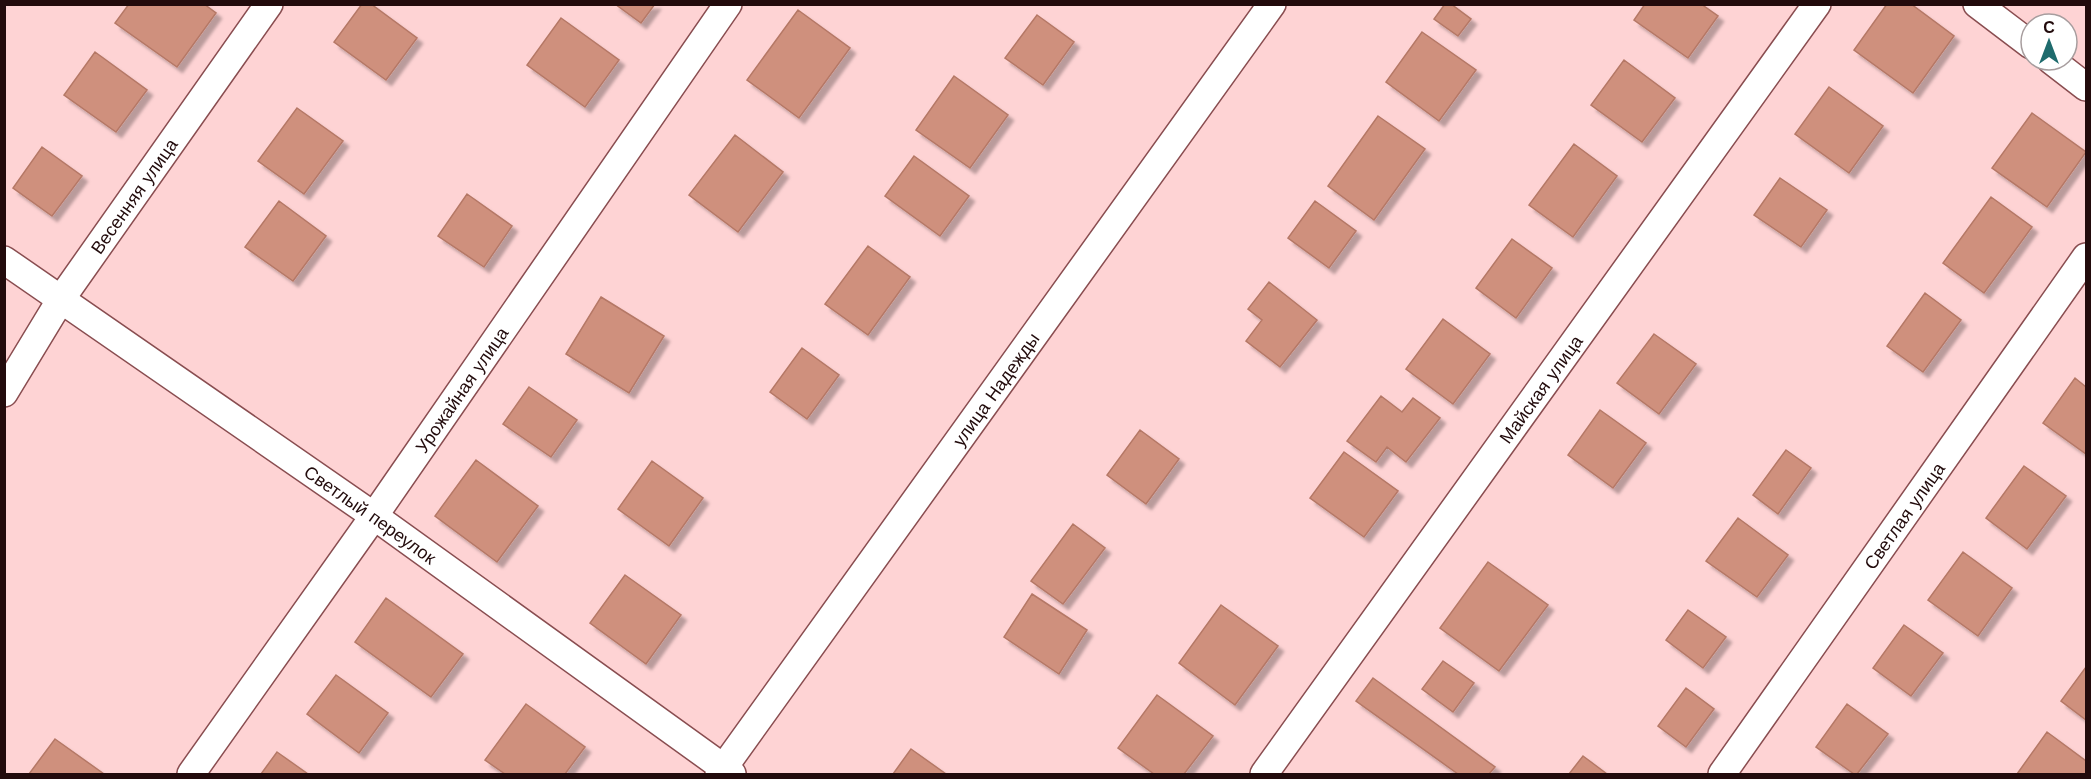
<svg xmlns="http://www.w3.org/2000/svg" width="2091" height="779" viewBox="0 0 2091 779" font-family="'Work Sans',sans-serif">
  <defs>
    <filter id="shadow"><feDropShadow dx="5.5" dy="5.5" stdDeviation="1.5" flood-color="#0004"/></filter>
  </defs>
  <rect width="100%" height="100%" fill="#fed3d4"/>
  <!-- building -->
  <path fill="#cf907d" stroke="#b57866" stroke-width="1.5" filter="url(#shadow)" d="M129,4H204L216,13L177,67L115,23Z
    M362,4H371L417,38L386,80L334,42Z
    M615,4H655L641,23Z
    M1445,4H1451L1471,19L1458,36L1434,19Z
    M1645,4H1701L1718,16L1688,58L1634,20Z
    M1887,4H1911L1954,36L1913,93L1854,50Z
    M798,10L850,48L799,118L747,80Z
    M1037,15L1074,42L1043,85L1005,58Z
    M561,18L619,60L585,107L527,65Z
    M1422,32L1476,70L1439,121L1386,82Z
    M95,52L147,90L116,132L64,95Z
    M1624,60L1675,98L1642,142L1591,105Z
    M954,76L1008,115L970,168L916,130Z
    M1829,87L1883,126L1849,173L1795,134Z
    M297,108L343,141L304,194L258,161Z
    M2032,113L2086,152L2047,207L1992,168Z
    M1378,116L1425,149L1374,220L1328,186Z
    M735,135L783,172L738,232L689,195Z
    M1574,144L1617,176L1573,237L1529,205Z
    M42,147L82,176L52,216L13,188Z
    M914,156L969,196L940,236L885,196Z
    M1780,178L1827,210L1801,247L1754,215Z
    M467,194L512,226L484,267L438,236Z
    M1991,197L2032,227L1984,293L1943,263Z
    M279,201L326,236L293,281L245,247Z
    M1315,201L1356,231L1329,268L1288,238Z
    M1512,239L1552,268L1516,318L1476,288Z
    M868,246L910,277L868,335L825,304Z
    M1269,282L1317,320L1280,367L1246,341L1262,320L1248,309Z
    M1925,293L1961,320L1923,372L1887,346Z
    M601,297L664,336L629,393L566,354Z
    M1443,319L1490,354L1453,404L1406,369Z
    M1654,334L1696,364L1659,414L1617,383Z
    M802,348L839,375L807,419L770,392Z
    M2075,378L2086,387V454L2043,423Z
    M529,387L577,420L551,457L503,424Z
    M1381,396L1402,412L1413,398L1440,418L1406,462L1387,447L1376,462L1347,441Z
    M1600,410L1646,443L1613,488L1568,455Z
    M1140,430L1179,459L1146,504L1107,475Z
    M1786,450L1811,468L1778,514L1753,495Z
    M1344,452L1398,491L1364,537L1310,498Z
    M476,460L538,506L497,562L435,516Z
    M652,461L703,498L669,546L618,509Z
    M2024,466L2066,496L2027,549L1986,518Z
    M1738,518L1788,555L1757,597L1706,561Z
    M1073,524L1105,548L1063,604L1031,581Z
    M1963,552L2012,588L1978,636L1928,600Z
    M1488,562L1548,605L1499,671L1440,628Z
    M625,575L681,615L646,664L590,623Z
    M1032,594L1087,630L1059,674L1004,637Z
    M386,598L463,654L431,697L355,642Z
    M1221,605L1278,646L1235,705L1179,663Z
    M1688,610L1726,637L1703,668L1666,640Z
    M1904,625L1943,653L1911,696L1873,668Z
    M1443,661L1474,683L1453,712L1422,689Z
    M2086,667V720L2061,701Z
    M336,675L388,713L359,753L307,714Z
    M1373,678L1495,767L1489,774H1458L1356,701Z
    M1686,688L1714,709L1686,747L1658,726Z
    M1157,695L1213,736L1184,774H1154L1118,748Z
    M526,704L585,747L565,774H505L485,760Z
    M1847,704L1888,734L1857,774H1854L1816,747Z
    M2047,732L2086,761V774H2017Z
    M55,739L104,774H29Z
    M911,749L946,774H893Z
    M277,752L308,774H261Z
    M1583,756L1607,774H1569Z"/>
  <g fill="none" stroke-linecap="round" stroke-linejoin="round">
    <!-- minor casing -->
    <g stroke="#894d50" stroke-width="30">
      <g id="minor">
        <path d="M1977,4L2031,45"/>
        <path d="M2051,60L2086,87"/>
        <path id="s1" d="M4,260L374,516L732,774"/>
        <path id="s2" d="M4,393L61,299L269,4"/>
        <path id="s3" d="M191,774L374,516L728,4"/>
        <path id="s4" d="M719,774L1272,4"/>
        <path id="s5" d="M1264,774L1817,4"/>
        <path id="s6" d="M1722,774L2086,257"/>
      </g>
    </g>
    <!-- minor -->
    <use href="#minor" stroke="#fff" stroke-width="27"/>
  </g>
  <g text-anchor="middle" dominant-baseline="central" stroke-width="6" stroke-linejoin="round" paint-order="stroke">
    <!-- street labels -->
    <g font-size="18" fill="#220b0c" stroke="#fff">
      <text stroke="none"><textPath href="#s2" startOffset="236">Весенняя улица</textPath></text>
      <text stroke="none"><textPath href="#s4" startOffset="474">улица Надежды</textPath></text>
      <text stroke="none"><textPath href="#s3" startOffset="470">Урожайная улица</textPath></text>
      <text stroke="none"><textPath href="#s5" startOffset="474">Майская улица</textPath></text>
      <text stroke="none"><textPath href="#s1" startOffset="446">Светлый переулок</textPath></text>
      <text stroke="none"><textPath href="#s6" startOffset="316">Светлая улица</textPath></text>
    </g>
  </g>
  <!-- border -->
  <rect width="2091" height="779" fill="none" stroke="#220b0c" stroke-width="12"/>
  <!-- north arrow -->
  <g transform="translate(2049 42)"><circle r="28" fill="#ffffff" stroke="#a79d9e" stroke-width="1.5"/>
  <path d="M0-4.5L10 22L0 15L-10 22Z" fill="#1e6b6d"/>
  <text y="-9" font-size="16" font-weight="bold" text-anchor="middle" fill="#220b0c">С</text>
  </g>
</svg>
